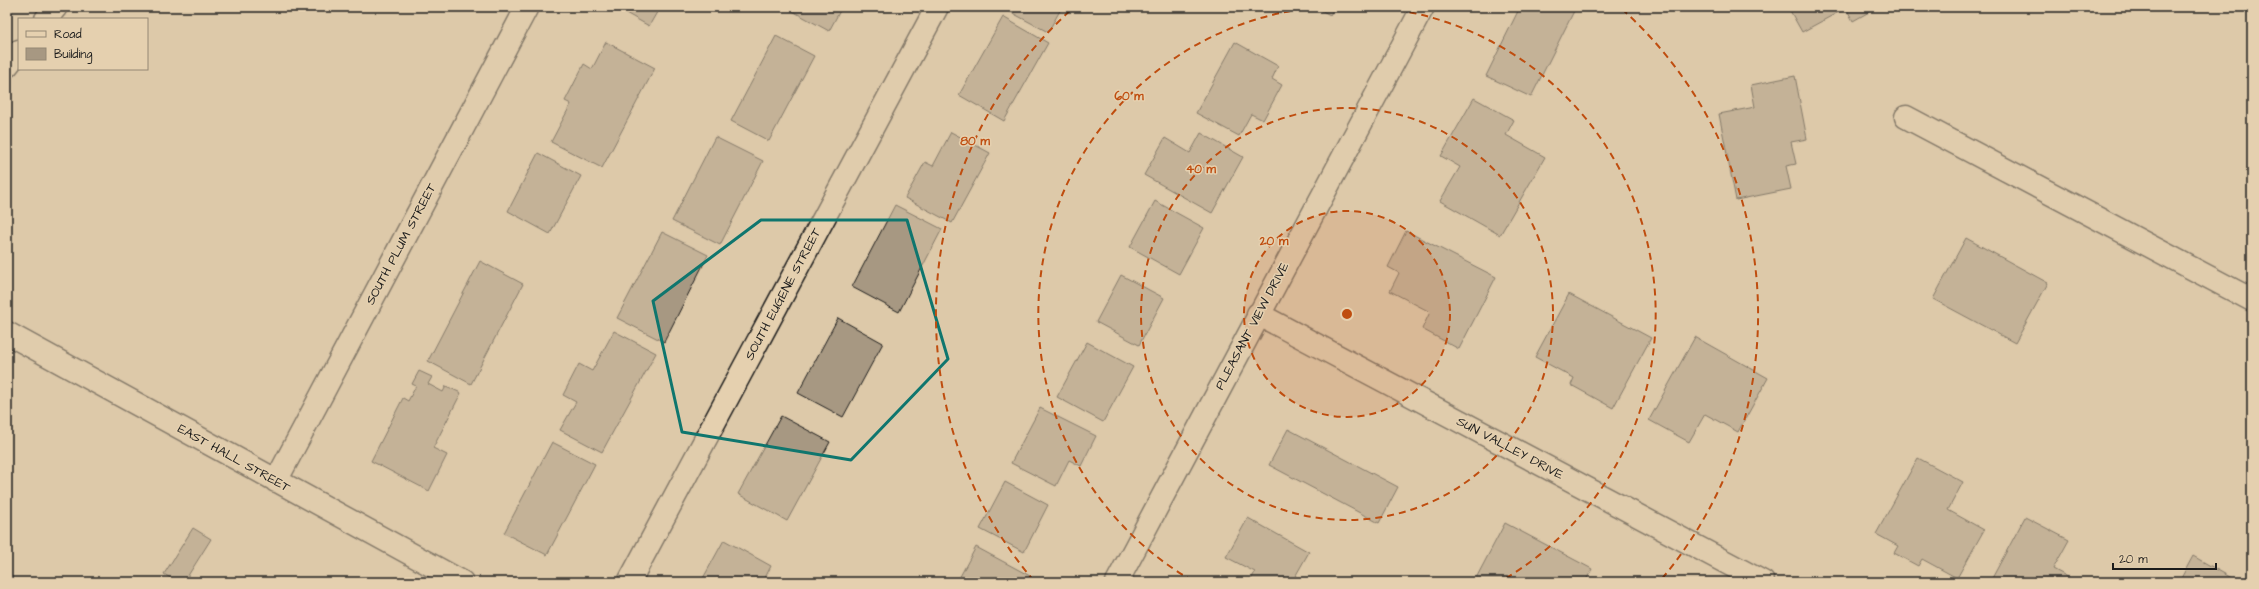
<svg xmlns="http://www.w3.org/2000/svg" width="2259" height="589" viewBox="0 0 2259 589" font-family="'Architects Daughter',sans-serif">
  <rect width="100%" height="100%" fill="#ddc9a9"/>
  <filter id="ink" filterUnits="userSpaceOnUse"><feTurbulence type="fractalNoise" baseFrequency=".025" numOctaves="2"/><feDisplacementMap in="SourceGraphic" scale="8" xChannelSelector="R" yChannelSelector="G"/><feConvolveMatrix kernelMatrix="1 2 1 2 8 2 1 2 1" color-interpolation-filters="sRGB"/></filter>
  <g filter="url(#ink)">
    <!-- building -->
    <path fill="#a79882" stroke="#1c1c1c" d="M615,7H660L649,26Z
      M785,7H842L829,31Z
      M1001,7H1062L1048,32Z
      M1315,7H1335L1330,15Z
      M1520,7H1576L1531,97L1486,76Z
      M1788,7H1878L1853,21L1846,8L1802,32Z
      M1003,17L1048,43L1004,121L959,95Z
      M776,36L814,56L769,141L731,121Z
      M606,42L655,68L602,168L551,142L571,104L565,101L584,64L592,69Z
      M1235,42L1278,66L1272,79L1282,85L1263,120L1251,114L1239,136L1196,113Z
      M1795,76L1807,139L1791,142L1796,164L1786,166L1791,189L1736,200L1719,114L1755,107L1751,85Z
      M1474,98L1514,120L1506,135L1545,157L1500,235L1440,201L1460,167L1441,156Z
      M951,132L990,153L952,223L905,198L925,162L933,166Z
      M1201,133L1243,157L1212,213L1144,175L1165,138L1190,153Z
      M715,137L763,161L720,245L672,221Z
      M538,153L581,176L550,234L508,211Z
      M1155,201L1204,228L1179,274L1130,247Z
      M895,205L942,229L899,312L852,287Z
      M1406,231L1496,277L1459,349L1422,329L1430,312L1390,291L1399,273L1388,267Z
      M662,232L708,255L664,342L617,318Z
      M1966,238L2048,283L2015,343L1933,299Z
      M480,261L523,284L471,384L428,361Z
      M1121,275L1164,298L1139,345L1096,322Z
      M1569,294L1651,338L1613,408L1571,385L1574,378L1535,357Z
      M838,318L883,343L843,417L798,393Z
      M614,331L656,353L602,452L560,430L576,402L563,395L579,364L592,371Z
      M1695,337L1768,378L1738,432L1705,414L1689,442L1649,420Z
      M1087,342L1133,367L1103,422L1057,397Z
      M419,371L432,377L428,384L443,392L446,386L461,393L433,448L447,455L429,491L371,461L403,398L408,401L416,386L412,384Z
      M1040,408L1096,436L1081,466L1069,460L1056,486L1011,463Z
      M781,416L830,442L787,521L738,494Z
      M1288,429L1398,487L1379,523L1269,465Z
      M552,442L595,464L547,555L504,533Z
      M1918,458L1963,482L1948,510L1984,530L1957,578L1922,559L1918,566L1894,553L1898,546L1876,534Z
      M1005,482L1048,505L1024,552L980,529Z
      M2025,517L2069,540L2053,569L2077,582H1990Z
      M1248,518L1309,552L1292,582H1250L1255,572L1226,557Z
      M1505,523L1592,569L1585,582H1474Z
      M193,528L211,539L184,582H177L164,574Z
      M724,540L771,566L763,582H701Z
      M976,547L1030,576L1027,582H957Z
      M2193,556L2237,581V582H2179Z"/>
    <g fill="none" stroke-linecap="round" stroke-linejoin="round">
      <!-- street casing -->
      <g stroke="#1c1c1c" stroke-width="25">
        <path id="street" d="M1906,117L2252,300
          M1258,314L1763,582
          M7,333L462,582
          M276,481L527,7
          M629,582L937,7
          M1117,582L1423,7"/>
      </g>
      <!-- secondary casing -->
      <g stroke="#1c1c1c" stroke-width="25">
        <path id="secondary" d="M46,19L56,7
          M7,66L19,51"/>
      </g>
      <!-- street -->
      <use href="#street" stroke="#e5d0af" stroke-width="22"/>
      <!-- secondary -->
      <use href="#secondary" stroke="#e5d0af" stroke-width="22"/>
    </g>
  </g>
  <!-- marked area -->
  <path d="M0 0H2259V589H0ZM761,220H907L948,359L851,460L682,432L653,301Z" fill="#ddc9a9" fill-opacity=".55" fill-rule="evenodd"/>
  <path fill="none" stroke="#0f766e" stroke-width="3" stroke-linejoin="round" d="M761,220H907L948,359L851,460L682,432L653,301Z"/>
  <!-- distance rings -->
  <circle cx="1347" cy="314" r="103" fill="#bf4d0f" fill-opacity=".12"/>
  <g fill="none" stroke="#bf4d0f" stroke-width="2" stroke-dasharray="7 5">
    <circle cx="1347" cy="314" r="103"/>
    <circle cx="1347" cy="314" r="206"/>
    <path d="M1193 581A308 308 0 0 1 1320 7M1374 7A308 308 0 0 1 1501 581"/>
    <path d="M1034 581A411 411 0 0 1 1072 9M1622 9A411 411 0 0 1 1660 581"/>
  </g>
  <g text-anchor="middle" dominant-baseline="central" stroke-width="3" stroke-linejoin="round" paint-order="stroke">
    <!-- street labels -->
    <g font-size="13" fill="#1c1c1c" stroke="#e5d0af">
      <text transform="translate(401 244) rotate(-62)">SOUTH PLUM STREET</text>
      <text transform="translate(783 294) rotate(-62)">SOUTH EUGENE STREET</text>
      <text transform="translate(1252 326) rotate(-62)">PLEASANT VIEW DRIVE</text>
      <text transform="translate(1510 448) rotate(28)">SUN VALLEY DRIVE</text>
      <text transform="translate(234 458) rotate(29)">EAST HALL STREET</text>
    </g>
  </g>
  <circle cx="1347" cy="314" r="6" fill="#bf4d0f" stroke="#e5d0af" stroke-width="2"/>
  <g font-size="12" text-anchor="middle" font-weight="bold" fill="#bf4d0f" stroke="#e5d0af" stroke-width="3" stroke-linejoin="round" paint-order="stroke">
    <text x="1129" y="100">60 m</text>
    <text x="975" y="145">80 m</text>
    <text x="1201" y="173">40 m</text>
    <text x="1274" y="245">20 m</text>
  </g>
  <!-- margin -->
  <rect width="2259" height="589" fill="none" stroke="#e5d0af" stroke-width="24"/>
  <rect x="12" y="12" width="2235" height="565" fill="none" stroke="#1c1c1c" stroke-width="1.5" filter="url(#ink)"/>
  <!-- legend -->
  <rect x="18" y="18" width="130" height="52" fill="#e5d0af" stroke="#958874"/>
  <rect x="26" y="31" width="20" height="6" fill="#e5d0af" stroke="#958874"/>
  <text x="54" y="38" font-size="12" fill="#1c1c1c">Road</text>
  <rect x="26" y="48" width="20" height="12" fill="#a79882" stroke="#958874"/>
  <text x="54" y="58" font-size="12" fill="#1c1c1c">Building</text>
  <!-- scale -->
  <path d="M2113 563v6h103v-6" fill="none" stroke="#1c1c1c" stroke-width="2"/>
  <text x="2119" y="563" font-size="12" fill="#1c1c1c" stroke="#e5d0af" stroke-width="3" paint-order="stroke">20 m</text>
</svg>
